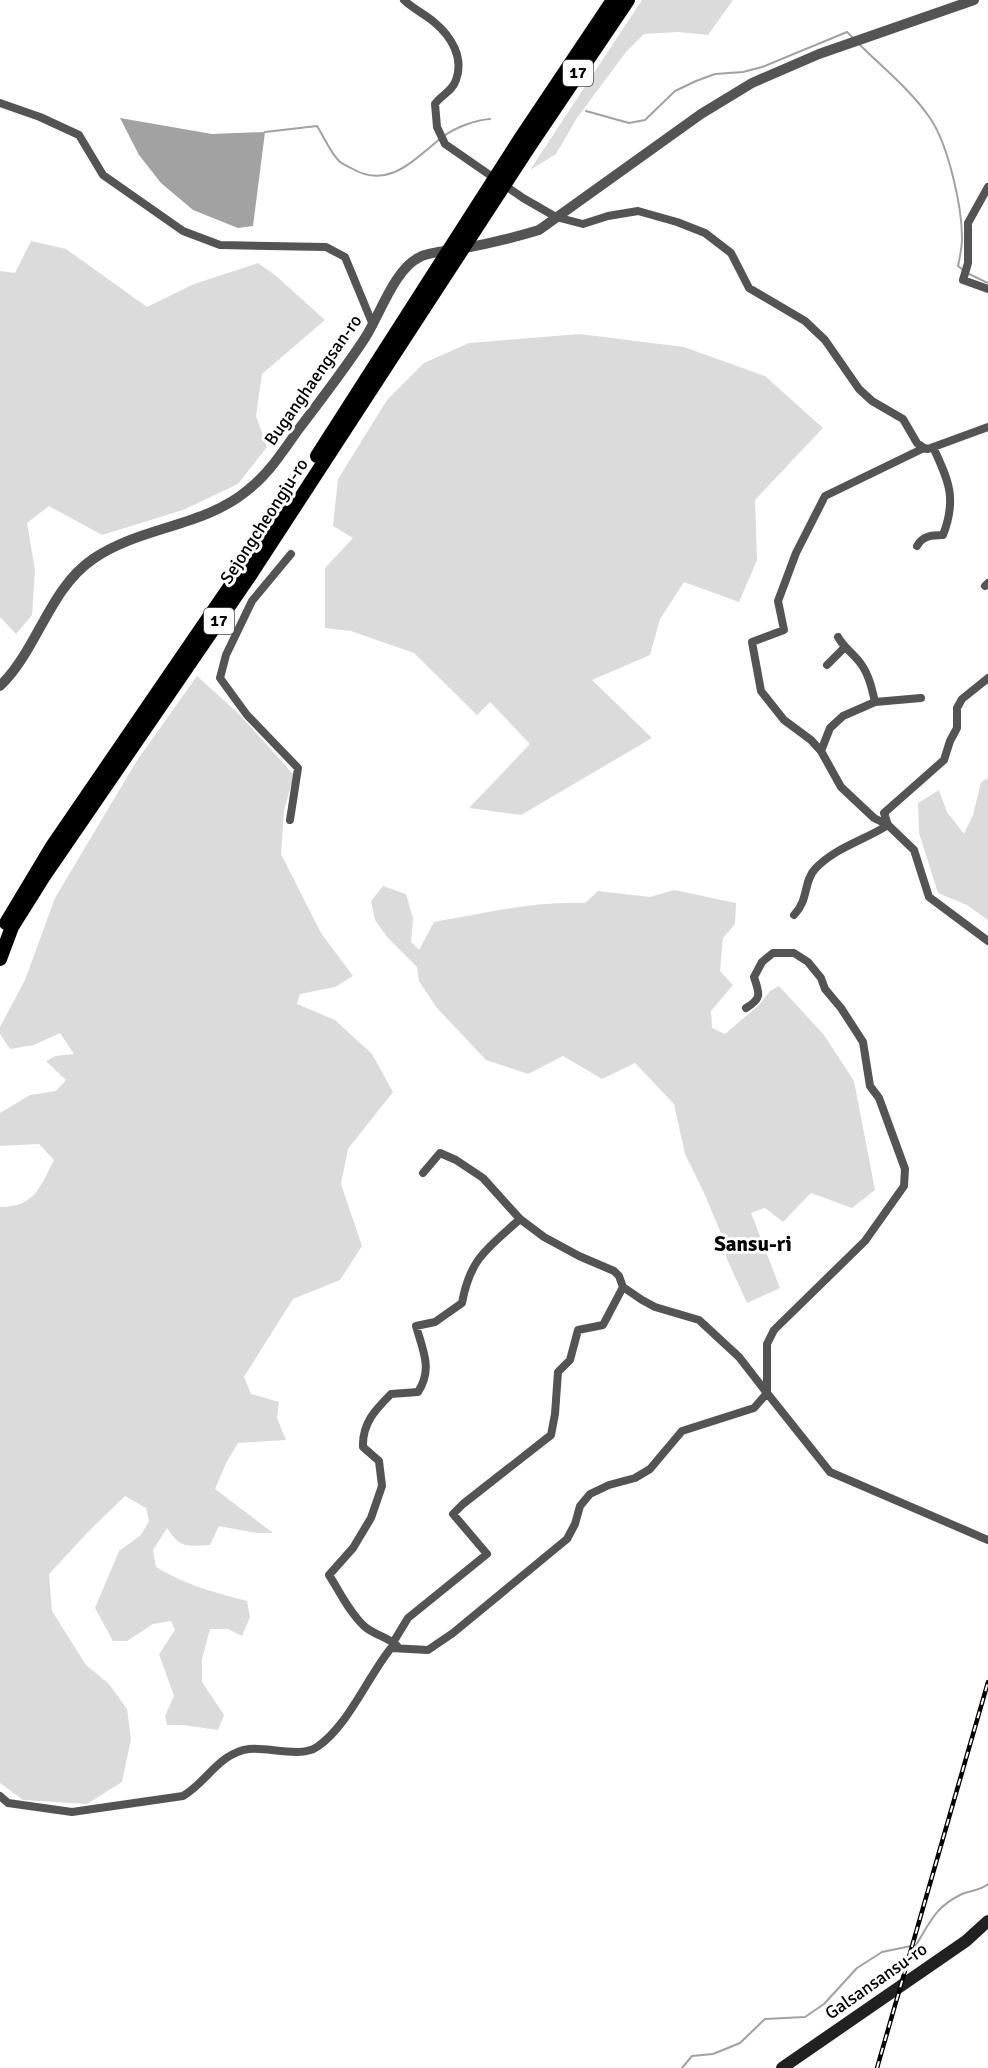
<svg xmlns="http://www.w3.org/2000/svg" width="988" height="2068" viewBox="0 0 988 2068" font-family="Signika,sans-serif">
  <rect width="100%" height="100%" fill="#fff"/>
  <!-- green -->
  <path fill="#dbdbdb" d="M642,0H733L708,35L678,32L644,34L626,52L577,118L556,154L530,170Z
    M31,241L66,249L147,307L194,284L258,263L275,275L325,320L262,374L256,416L267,447L238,484L183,510L102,535L49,506L27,523L35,570L32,615L16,634L0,617V271L15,273Z
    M580,334L684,347L765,376L823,428L755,500L757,560L739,602L684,582L660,619L650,655L592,680L652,738L521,815L469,808L530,744L490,702L477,715L414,653L351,631L325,628V568L353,538L333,526L338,479L387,400L424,363L469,343Z
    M197,676L239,714L294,775L284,811L281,854L321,933L353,976L335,987L300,994L297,1004L335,1020L372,1054L393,1092L348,1149L341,1184L362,1246L340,1280L293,1299L244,1377L251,1394L279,1402L277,1418L286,1440L238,1443L226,1463L215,1489L273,1533H256L219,1526L210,1545C186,1546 181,1549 167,1528L153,1550L156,1567C186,1585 213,1592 247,1601L250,1617L242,1636L228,1629H210L202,1659V1682L224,1715L218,1730L183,1725H167L165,1716L174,1696L159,1654L175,1630L171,1621L153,1624L127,1641H113L95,1608L119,1551L141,1535L149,1521L146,1508L125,1496L88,1532L49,1574L52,1611L86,1665L109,1684L127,1709L131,1739L122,1782L87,1804L23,1800L0,1783V1207C35,1207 40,1187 54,1160L39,1144L0,1146V1113L30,1095L56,1091L66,1080L46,1061L56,1056L74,1054L60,1033L34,1045L10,1049L0,1034V1027L25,980L55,898L136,762Z
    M988,778V920L967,905L938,893L919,833L918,803L939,790L947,812L964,834L973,815L981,782Z
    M383,886L406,894L413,918L411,942L419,950L434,922C483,913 535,901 585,903L598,891L650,897L674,890L736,903L735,924L723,938L720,971L733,985L711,1011L712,1028L725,1034L759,1005L770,991L779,986L824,1035L854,1081L875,1190L852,1208L811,1193L783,1222L765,1208L751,1213L780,1288L747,1303L727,1259L723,1238L705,1195L685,1154L674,1104L635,1063L602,1079L563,1056L528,1074L486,1060L437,1008L419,981L417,967L388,938L375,920L371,901Z"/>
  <!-- water -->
  <path fill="#a2a2a2" d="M120,118L212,134L265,132L253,226L238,228L193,210L161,183L139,155Z"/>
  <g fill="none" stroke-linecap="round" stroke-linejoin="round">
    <!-- stream -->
    <path stroke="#a2a2a2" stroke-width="2" d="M859,44C883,68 910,89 930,118C948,144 962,206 962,238C962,247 960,257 958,266L962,269
      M586,111L629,123L645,120L675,91L696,81L715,74L743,72L762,67L847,32L853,38
      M265,132L317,126C324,137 330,152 339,161C342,164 347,166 351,168C388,190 412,161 440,139
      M444,136C456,127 476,120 490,119
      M967,273L988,283
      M682,2068L692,2056L713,2054L740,2043L765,2019L805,2017L824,2004L857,1968L882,1952L916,1945C931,1921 935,1907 962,1894C971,1890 980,1891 988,1884"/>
    <!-- minor -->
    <path stroke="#545454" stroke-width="8" d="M404,0C413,9 425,14 434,22C452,37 464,58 456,80C452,92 441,95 435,104L437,127L445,144L523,198L556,217L583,224L608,216L638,211L677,222L705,233L731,253L749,288L805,321L825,340L859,389L872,401L903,419L917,443L924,448
      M0,103L40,117L79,135L103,175L183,231L220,245L326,247L345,257L373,325
      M988,187L968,223V263L963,280L988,289
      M917,546C922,536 932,535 943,535C957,499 949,481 933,447
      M985,586L988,583
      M827,665L844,648
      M988,678L962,699L957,708V728L950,741L944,760L884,813L888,825L914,850L929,897L988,941
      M875,702L921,698
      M821,751L830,728L843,716L875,702C872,689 869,675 861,664C854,654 844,648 838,637
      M290,820L298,768L247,715L220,678L226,655L252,601L291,554
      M888,825L874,818L841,787L821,751L811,740L784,720L761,691L752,642L784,630L778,601L796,553L825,496L924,448L928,449L988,427
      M794,915C809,900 803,882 815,869C834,848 865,840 888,825
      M746,1008C763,998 759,993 754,977L762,962L773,953H794L808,962L821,978L825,989L841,1008L863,1042L870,1086L879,1098L905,1169L904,1186L865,1241L774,1330L767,1344V1393
      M423,1173L440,1153L456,1160L483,1178L520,1219L544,1237L579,1256L614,1271L619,1276L623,1287L642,1300L655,1307L699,1320L739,1357L767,1393
      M394,1641L408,1618L487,1554L453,1514L463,1504L551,1435L555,1414L558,1372L570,1360L578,1330L603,1325L623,1287
      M399,1648C390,1637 375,1636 364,1626C349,1612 340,1592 329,1575L353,1548L371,1518L382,1486L379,1461L363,1447C362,1423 376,1409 391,1394L418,1392C433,1369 423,1351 416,1326L435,1322L462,1303C470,1258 488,1248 520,1219
      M0,1796L8,1803L72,1812L183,1796C207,1782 219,1753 249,1749C268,1747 301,1758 317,1747C348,1726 367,1678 391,1648L428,1650L453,1633L567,1539L575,1524L580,1506L590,1494L609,1485L635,1478L650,1469L682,1431L754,1408L767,1393L830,1472L988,1540"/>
    <!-- tertiary -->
    <path stroke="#545454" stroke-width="10" d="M0,686C38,649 49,589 93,559C141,526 205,527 249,489C269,473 284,450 298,430C321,400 344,370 365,338C380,315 394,269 420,257C429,252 449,251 460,249C487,244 513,238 539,230L701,114L752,83L819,54L974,0"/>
    <!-- secondary -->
    <path stroke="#212121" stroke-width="12" d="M782,2068L966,1941L988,1921"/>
    <!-- trunk -->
    <path stroke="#000" stroke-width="14" d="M317,456L520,139L613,0
      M6,923L51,848L287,503
      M0,959L12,927L44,876L251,574L529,147L628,0"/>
    <!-- rail casing -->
    <g stroke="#000" stroke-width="4.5">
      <path id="rail" d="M877,2068L988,1682"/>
    </g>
    <!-- rail -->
    <use href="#rail" stroke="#fff" stroke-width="2" stroke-dasharray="7" stroke-linecap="butt"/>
  </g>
  <g text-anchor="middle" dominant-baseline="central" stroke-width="6" stroke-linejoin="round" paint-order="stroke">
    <!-- shield labels -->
    <g fill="#fff" stroke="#4c4c4c" stroke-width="1.5">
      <rect x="563" y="60" width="30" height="26" rx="4.5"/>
      <rect x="204" y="608" width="30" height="26" rx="4.5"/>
    </g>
    <g font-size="16" font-weight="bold" fill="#000">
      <text x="578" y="73">17</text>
      <text x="219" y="621">17</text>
    </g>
    <!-- street labels -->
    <g font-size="18" fill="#000" stroke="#fff">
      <text transform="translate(313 380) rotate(-55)">Buganghaengsan-ro</text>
      <text transform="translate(264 521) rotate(-57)">Sejongcheongju-ro</text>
      <text transform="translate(876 1981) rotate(-35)">Galsansansu-ro</text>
    </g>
    <!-- quarter labels -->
    <g font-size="21" font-weight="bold" fill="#000" stroke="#fff">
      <text x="753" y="1244">Sansu-ri</text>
    </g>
  </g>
</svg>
